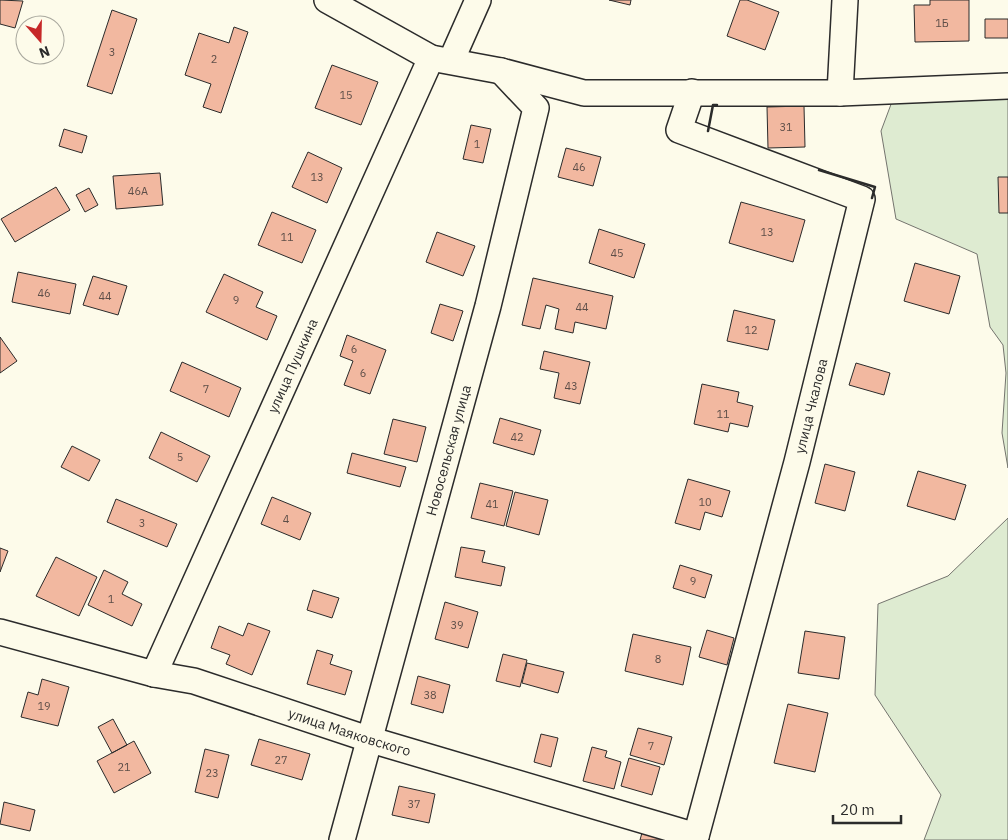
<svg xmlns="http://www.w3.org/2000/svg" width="1008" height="840" viewBox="0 0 1008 840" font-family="'IBM Plex Sans',sans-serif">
  <rect width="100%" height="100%" fill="#fdfbea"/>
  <!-- green -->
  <path fill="#deebd1" stroke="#74746e" d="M1008,95V468L1002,433L1006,373L1003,345L990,327L977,254L896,219L881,131L893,99Z
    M1008,518V840H924L941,795L875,695L878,604L948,576Z"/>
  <!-- building -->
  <path fill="#f2b8a0" stroke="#2b2b2b" d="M0,0L23,1L15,28L0,24Z
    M609,0H631L630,5Z
    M740,0H747L779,12L765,50L727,36Z
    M930,0H969V41L915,42L914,5H930Z
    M112,10L137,19L112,94L87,86Z
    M985,19H1008V38H985Z
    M234,27L248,32L221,113L203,107L211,84L185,75L199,33L229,43Z
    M332,65L378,82L361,125L315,108Z
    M804,106L805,147L768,148L767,107Z
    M471,125L491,129L483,163L463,159Z
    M64,129L87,136L82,153L59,146Z
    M566,148L601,157L593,186L558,177Z
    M308,152L342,168L327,203L292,187Z
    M160,173L163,205L116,209L113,176Z
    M998,177H1008V213H999Z
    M56,187L70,210L15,242L1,219Z
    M89,188L98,205L85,212L76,195Z
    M741,202L805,220L793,262L729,243Z
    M272,212L316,230L302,263L258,245Z
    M599,229L645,244L634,278L589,263Z
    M437,232L475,246L463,276L426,262Z
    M915,263L960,276L949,314L904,301Z
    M18,272L76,284L70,314L12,302Z
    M224,274L263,292L256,307L277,316L267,340L206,312Z
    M93,276L127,286L118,315L83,305Z
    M533,278L613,296L606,329L575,322L573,333L555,329L559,309L546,305L540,329L522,325Z
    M440,304L463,311L453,341L431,333Z
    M734,310L775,320L768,350L727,341Z
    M347,335L386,350L370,394L344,385L353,361L340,356Z
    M0,337L17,361L0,373Z
    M544,351L590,362L580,404L554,398L559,373L540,369Z
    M182,362L241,388L229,417L170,391Z
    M856,363L890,373L884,395L849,385Z
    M702,384L739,392L737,402L753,406L748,427L730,423L728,432L694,424Z
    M500,418L541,430L534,455L493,443Z
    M393,419L426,427L417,462L384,454Z
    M161,432L210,456L197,482L149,458Z
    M72,446L100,460L89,481L61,467Z
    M352,453L406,467L400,487L347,473Z
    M825,464L855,472L845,511L815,503Z
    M918,471L966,485L955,520L907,506Z
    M688,479L730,491L722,517L705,512L700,530L675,523Z
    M480,483L513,491L504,526L471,518Z
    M515,492L548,500L539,535L506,526Z
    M272,497L311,513L300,540L261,524Z
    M116,499L177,524L167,547L107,522Z
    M461,547L485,551L482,562L505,567L501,586L455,577Z
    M0,548L8,551L0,572Z
    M56,557L97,577L79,616L36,596Z
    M680,565L712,575L705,598L673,588Z
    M104,570L128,582L122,594L142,604L132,626L88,605Z
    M313,590L339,598L332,618L307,610Z
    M445,602L478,612L468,648L435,639Z
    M248,623L270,631L252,675L226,664L230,655L211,648L219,626L243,636Z
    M707,630L734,638L727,665L699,657Z
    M805,631L845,637L839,679L798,673Z
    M633,634L691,647L683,685L625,671Z
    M317,650L333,655L330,664L352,671L345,695L307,684Z
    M503,654L527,660L520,687L496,681Z
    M527,663L564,672L558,693L522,683Z
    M418,676L450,685L443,713L411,704Z
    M42,679L69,687L58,726L21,717L28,692L38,695Z
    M788,704L828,713L815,772L774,763Z
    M113,719L127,745L112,753L98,727Z
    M638,728L672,737L664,765L630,755Z
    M541,734L558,738L551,767L534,762Z
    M259,739L310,754L302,780L251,765Z
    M134,741L151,773L114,793L97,761Z
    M592,747L607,751L605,757L621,762L614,789L583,781Z
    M205,749L229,755L218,798L195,792Z
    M629,758L660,767L652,795L621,786Z
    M399,786L435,794L429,823L392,815Z
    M4,802L35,810L30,831L0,824Z
    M643,829L663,835L661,840H640Z"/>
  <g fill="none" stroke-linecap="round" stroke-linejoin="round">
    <!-- minor casing -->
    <g stroke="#2b2b2b" stroke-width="28">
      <g id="minor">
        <path d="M327,0L431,58L501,71L584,93H840L1008,86"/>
        <path d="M451,61L478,0"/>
        <path d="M692,92L679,130L862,199L797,462L695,840"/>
        <path d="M840,93L845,0"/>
        <path id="s1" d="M0,632L154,674L194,681L368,739L696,836"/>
        <path id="s2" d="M154,674L431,58"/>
        <path id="s3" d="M342,840L488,306L536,108L501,71"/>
      </g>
    </g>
    <!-- minor -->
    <use href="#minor" stroke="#fdfbea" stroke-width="25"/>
    <!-- wall -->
    <path stroke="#2b2b2b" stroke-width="2.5" d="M708,131L713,105H717
      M819,170L875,187L872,198"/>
  </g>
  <g text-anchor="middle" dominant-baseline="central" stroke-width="4" stroke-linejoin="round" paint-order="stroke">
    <!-- number labels -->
    <g font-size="11" fill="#5d4e48">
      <text x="942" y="23">1Б</text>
      <text x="112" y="52">3</text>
      <text x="214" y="59">2</text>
      <text x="346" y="95">15</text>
      <text x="786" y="127">31</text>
      <text x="477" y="144">1</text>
      <text x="579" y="167">46</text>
      <text x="317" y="177">13</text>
      <text x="138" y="191">46А</text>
      <text x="767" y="232">13</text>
      <text x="287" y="237">11</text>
      <text x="617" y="253">45</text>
      <text x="44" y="293">46</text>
      <text x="105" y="296">44</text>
      <text x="236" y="300">9</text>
      <text x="582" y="307">44</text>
      <text x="751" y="330">12</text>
      <text x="354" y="349">6</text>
      <text x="363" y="373">6</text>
      <text x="571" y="386">43</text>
      <text x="206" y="389">7</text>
      <text x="723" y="414">11</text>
      <text x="517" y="437">42</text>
      <text x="180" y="457">5</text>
      <text x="705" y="502">10</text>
      <text x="492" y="504">41</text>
      <text x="286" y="519">4</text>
      <text x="142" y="523">3</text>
      <text x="693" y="581">9</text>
      <text x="111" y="599">1</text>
      <text x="457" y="625">39</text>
      <text x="658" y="659">8</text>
      <text x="430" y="695">38</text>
      <text x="44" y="706">19</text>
      <text x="651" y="746">7</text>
      <text x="281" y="760">27</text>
      <text x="124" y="767">21</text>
      <text x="212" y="773">23</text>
      <text x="414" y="804">37</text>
    </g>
    <!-- street labels -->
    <g font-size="14" fill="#2b2b2b" stroke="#fdfbea">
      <text stroke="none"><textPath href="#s2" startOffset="338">улица Пушкина</textPath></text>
      <text transform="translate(811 406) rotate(-76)">улица Чкалова</text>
      <text stroke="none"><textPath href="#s3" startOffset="404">Новосельская улица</textPath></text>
      <text stroke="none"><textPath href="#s1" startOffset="364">улица Маяковского</textPath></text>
    </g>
  </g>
  <!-- north arrow -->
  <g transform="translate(40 40) rotate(160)"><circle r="24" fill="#fdfbea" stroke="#a9a89e"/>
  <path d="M0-4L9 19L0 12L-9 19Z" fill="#c62828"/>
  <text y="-8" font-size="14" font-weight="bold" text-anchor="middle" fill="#2b2b2b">N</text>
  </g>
  <!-- scale -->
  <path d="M833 815v8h68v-8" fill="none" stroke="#2b2b2b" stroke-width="2.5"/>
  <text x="840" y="815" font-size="15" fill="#2b2b2b" stroke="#fdfbea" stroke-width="4" paint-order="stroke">20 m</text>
</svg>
